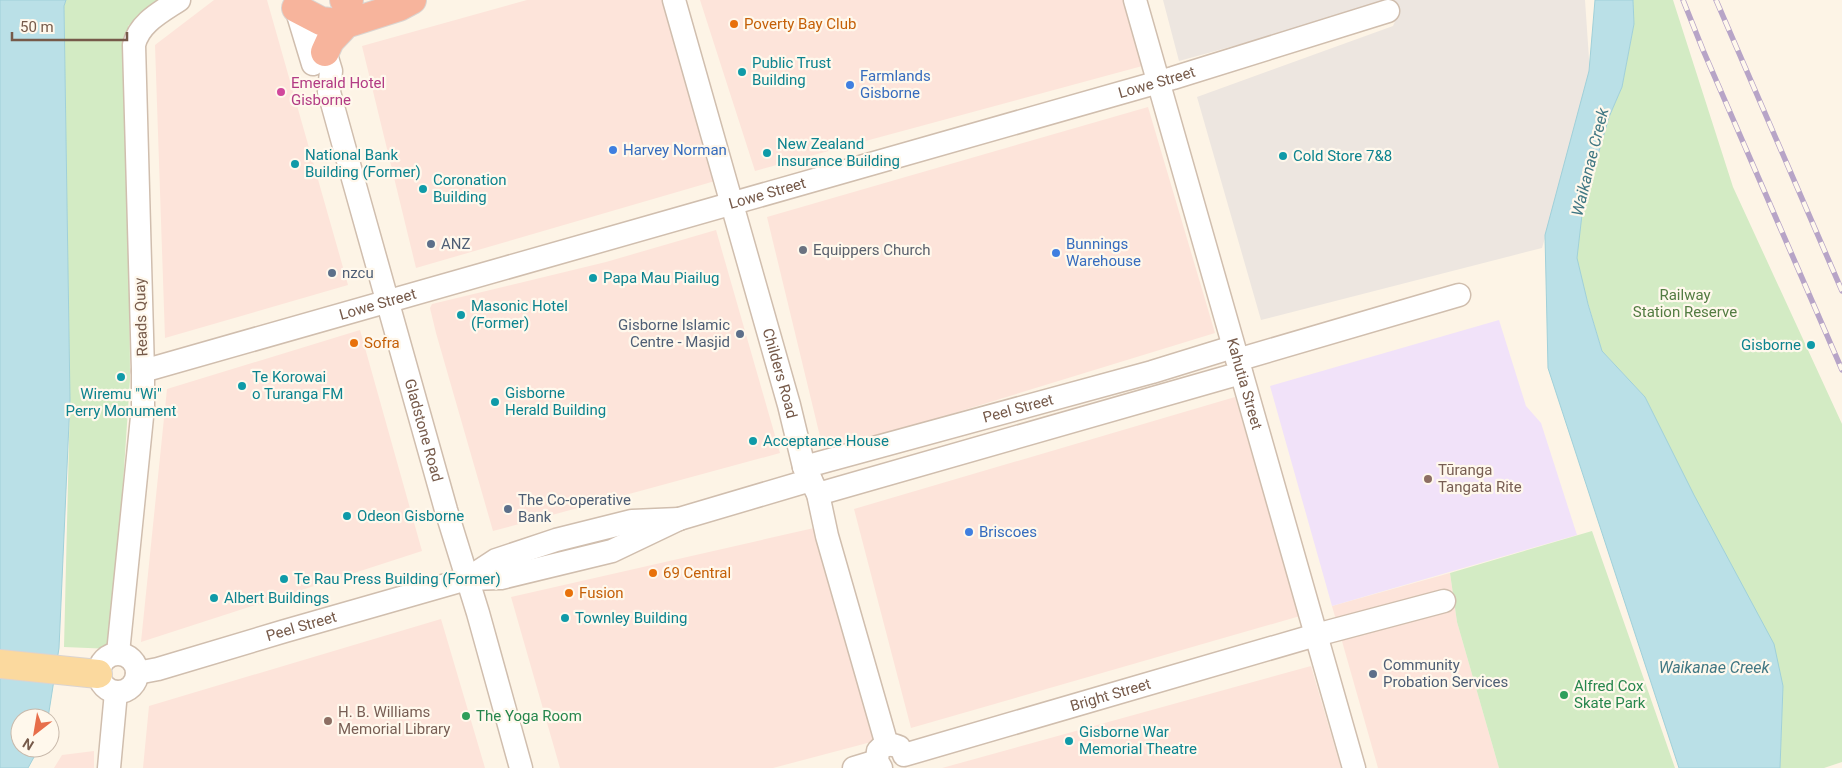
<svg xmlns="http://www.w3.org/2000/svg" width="1842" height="768" viewBox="0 0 1842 768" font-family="Roboto,sans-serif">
  <rect width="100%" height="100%" fill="#fdf4e6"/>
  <!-- commercial -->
  <path fill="#fde4da" d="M214,0H267L348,285L165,338L155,45Z
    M527,0H663L715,181L416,268L362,46Z
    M700,0H1126L1146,65L755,171Z
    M1148,107L1215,333L824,453L767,217Z
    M716,230L780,453L493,531L436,333L430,308L432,304L606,262Z
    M360,330L422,551L141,642L167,389Z
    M1235,397L1300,616L911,728L854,509Z
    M814,528L875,741L773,768H560L511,597Z
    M1450,573L1457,622L1499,768H1378L1332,606Z
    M441,619L485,768H143L149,706Z
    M1311,666L1341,768H942Z
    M94,751V768H54L62,755Z"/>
  <!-- industrial -->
  <path fill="#ede6e0" d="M1163,0H1585L1591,88L1542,248L1261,320L1197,97L1393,26L1397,17L1393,6L1387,4L1179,61Z"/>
  <!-- education -->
  <path fill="#f1e2f9" d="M1499,320L1526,406L1541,423L1577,535L1332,606L1270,386Z"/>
  <!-- green -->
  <path fill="#d3ebc4" d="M66,0H163L128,26L130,379L112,649L64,647L70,400L64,6Z
    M1633,0H1673L1733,187L1842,424V762L1824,768H1780L1783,686L1645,397L1602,351L1574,255L1583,206L1609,117L1622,87L1634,24Z
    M1592,531L1675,768H1499L1457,622L1450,573Z"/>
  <!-- water -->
  <path fill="#bae0e7" stroke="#a0d0d9" d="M0,0H66L64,6L70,400L59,648L48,718H20V748H39L28,768H0Z
    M1595,0H1633L1634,24L1622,87L1609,117L1583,206L1577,258L1588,304L1602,351L1645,397L1694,495L1774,644L1783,686L1780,768H1679L1548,368L1545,235L1589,71Z"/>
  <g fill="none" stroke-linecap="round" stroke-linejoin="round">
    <!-- minor casing -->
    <g stroke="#d0beae" stroke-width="25">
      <g id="minor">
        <path id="s1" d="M674,0L789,405L804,467L818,494L827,536L887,745"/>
        <path id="s2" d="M1135,0L1354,768"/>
        <path d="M296,8L313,64"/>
        <path id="s3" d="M320,35L331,71L329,92L350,168L446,510L478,613L521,768"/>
        <path d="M1237,360L1459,295"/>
        <path id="s4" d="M143,371L1173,78L1388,11"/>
        <path id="s5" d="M804,467L1152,372L1233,347"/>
        <path d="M818,494L1241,373"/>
        <path d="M467,579L501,578L612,551L679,519L811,480"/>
        <path d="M118,653L143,407V371L134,45C139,23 161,12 179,0"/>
        <circle cx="118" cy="673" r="19"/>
        <path id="s6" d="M137,673L158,669L285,631L467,579L496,560L556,540L632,521L679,519"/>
        <path id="s7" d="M904,755L1316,635L1444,601"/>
        <path d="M109,768L116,692"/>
        <path d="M854,768L877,761"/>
        <path d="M881,768L877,761L878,751C884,744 891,743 899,747"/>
      </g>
    </g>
    <!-- major casing -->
    <g stroke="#dbd4d0" stroke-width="30">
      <path id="major" d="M0,664L98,674"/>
    </g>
    <!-- highway casing -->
    <g stroke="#dbd4d0" stroke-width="30">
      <path id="highway" d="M344,0H349
        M296,8L321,21L346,24L399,7L412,0
        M325,52L330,41L346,24"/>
    </g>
    <!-- minor -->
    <use href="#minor" stroke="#fff" stroke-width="22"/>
    <!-- major -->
    <use href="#major" stroke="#fbd99e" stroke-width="28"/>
    <!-- highway -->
    <use href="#highway" stroke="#f7b49c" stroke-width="28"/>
    <!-- rail casing -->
    <g stroke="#b7a4c7" stroke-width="5.5">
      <path id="rail" d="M1683,0L1703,50L1842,370
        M1716,0L1842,291"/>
    </g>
    <!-- rail -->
    <use href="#rail" stroke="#fff8ec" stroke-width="4" stroke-dasharray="11" stroke-linecap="butt"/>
  </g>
  <!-- markers -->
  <g fill="#e8710a" stroke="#fff8ec" stroke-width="2">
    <circle cx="734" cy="24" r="5"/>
    <circle cx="354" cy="343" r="5"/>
    <circle cx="653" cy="573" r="5"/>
    <circle cx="569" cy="593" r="5"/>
  </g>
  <g fill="#0f9aa8" stroke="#fff8ec" stroke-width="2">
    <circle cx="742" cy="72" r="5"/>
    <circle cx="767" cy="153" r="5"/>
    <circle cx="1283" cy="156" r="5"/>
    <circle cx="295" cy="164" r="5"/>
    <circle cx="423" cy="189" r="5"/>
    <circle cx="593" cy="278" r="5"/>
    <circle cx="461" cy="315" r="5"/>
    <circle cx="1811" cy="345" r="5"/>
    <circle cx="121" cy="377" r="5"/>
    <circle cx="242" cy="386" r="5"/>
    <circle cx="495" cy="402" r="5"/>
    <circle cx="753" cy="441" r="5"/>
    <circle cx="347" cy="516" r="5"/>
    <circle cx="284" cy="579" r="5"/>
    <circle cx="214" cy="598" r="5"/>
    <circle cx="565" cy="618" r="5"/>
    <circle cx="1069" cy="741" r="5"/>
  </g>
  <g fill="#3f7fe0" stroke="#fff8ec" stroke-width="2">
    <circle cx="850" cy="85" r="5"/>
    <circle cx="613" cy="150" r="5"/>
    <circle cx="1056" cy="253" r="5"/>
    <circle cx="969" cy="532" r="5"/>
  </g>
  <circle fill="#d1479c" stroke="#fff8ec" stroke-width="2" cx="281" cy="92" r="5"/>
  <g fill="#5c6f8a" stroke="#fff8ec" stroke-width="2">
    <circle cx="431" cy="244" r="5"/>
    <circle cx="332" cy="273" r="5"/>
    <circle cx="740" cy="334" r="5"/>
    <circle cx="508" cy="509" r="5"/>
    <circle cx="1373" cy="674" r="5"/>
  </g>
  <circle fill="#6b7280" stroke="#fff8ec" stroke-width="2" cx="803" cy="250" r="5"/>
  <g fill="#8d6e63" stroke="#fff8ec" stroke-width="2">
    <circle cx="1428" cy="479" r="5"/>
    <circle cx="328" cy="721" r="5"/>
  </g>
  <g fill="#2e9e5b" stroke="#fff8ec" stroke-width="2">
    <circle cx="1564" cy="695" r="5"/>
    <circle cx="466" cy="716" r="5"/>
  </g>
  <g text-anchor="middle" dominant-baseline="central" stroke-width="4.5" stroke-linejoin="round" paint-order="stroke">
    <!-- food labels -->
    <g font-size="15" fill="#c56008" stroke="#fff8ec" text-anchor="start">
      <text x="744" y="24">Poverty Bay Club</text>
      <text x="364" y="343">Sofra</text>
      <text x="663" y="573">69 Central</text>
      <text x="579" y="593">Fusion</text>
    </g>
    <!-- culture labels -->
    <g font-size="15" fill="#0d838f" stroke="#fff8ec" text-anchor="start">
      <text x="752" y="63">Public Trust<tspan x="752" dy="17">Building</tspan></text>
      <text x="777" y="144">New Zealand<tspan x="777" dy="17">Insurance Building</tspan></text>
      <text x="305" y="155">National Bank<tspan x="305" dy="17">Building (Former)</tspan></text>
      <text x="1293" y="156">Cold Store 7&amp;8</text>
      <text x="433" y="180">Coronation<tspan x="433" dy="17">Building</tspan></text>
      <text x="603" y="278">Papa Mau Piailug</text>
      <text x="471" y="306">Masonic Hotel<tspan x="471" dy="17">(Former)</tspan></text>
      <text x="1801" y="345" text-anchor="end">Gisborne</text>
      <text x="252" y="377">Te Korowai<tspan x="252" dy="17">o Turanga FM</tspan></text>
      <text x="505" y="393">Gisborne<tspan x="505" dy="17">Herald Building</tspan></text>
      <text x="121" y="394" text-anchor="middle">Wiremu "Wi"<tspan x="121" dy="17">Perry Monument</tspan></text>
      <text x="763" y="441">Acceptance House</text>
      <text x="357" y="516">Odeon Gisborne</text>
      <text x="294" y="579">Te Rau Press Building (Former)</text>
      <text x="224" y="598">Albert Buildings</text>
      <text x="575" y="618">Townley Building</text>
      <text x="1079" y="732">Gisborne War<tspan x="1079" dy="17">Memorial Theatre</tspan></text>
    </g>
    <!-- shop labels -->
    <g font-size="15" fill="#366cbe" stroke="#fff8ec" text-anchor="start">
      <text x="860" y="76">Farmlands<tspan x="860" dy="17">Gisborne</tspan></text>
      <text x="623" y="150">Harvey Norman</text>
      <text x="1066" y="244">Bunnings<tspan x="1066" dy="17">Warehouse</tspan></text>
      <text x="979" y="532">Briscoes</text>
    </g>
    <!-- street labels -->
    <g font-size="15" fill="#765a4a" stroke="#fff8ec">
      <text stroke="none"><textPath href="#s4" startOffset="1054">Lowe Street</textPath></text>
      <text stroke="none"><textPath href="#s4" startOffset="649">Lowe Street</textPath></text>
      <text stroke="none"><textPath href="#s4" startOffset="244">Lowe Street</textPath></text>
      <text transform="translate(141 317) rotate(-92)">Reads Quay</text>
      <text stroke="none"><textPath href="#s1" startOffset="388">Childers Road</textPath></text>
      <text stroke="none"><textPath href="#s2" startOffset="399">Kahutia Street</textPath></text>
      <text stroke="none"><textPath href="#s5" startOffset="222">Peel Street</textPath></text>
      <text stroke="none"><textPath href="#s3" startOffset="410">Gladstone Road</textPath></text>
      <text stroke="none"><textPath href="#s6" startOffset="171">Peel Street</textPath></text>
      <text stroke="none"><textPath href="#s7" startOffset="215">Bright Street</textPath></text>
    </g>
    <!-- hotel labels -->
    <g font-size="15" fill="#b23c85" stroke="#fff8ec" text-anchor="start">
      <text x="291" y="83">Emerald Hotel<tspan x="291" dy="17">Gisborne</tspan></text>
    </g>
    <!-- service labels -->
    <g font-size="15" fill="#4e5e75" stroke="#fff8ec" text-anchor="start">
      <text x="441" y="244">ANZ</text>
      <text x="342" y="273">nzcu</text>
      <text x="730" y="325" text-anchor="end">Gisborne Islamic<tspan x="730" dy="17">Centre - Masjid</tspan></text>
      <text x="518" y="500">The Co-operative<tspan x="518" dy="17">Bank</tspan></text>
      <text x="1383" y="665">Community<tspan x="1383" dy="17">Probation Services</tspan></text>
    </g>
    <!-- worship labels -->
    <g font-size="15" fill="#5b616d" stroke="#fff8ec" text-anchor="start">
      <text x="813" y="250">Equippers Church</text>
    </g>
    <!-- park labels -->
    <g font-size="15" fill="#537c42" stroke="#fff8ec">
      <text x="1685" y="295">Railway<tspan x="1685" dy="17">Station Reserve</tspan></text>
    </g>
    <!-- education labels -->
    <g font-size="15" fill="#785e54" stroke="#fff8ec" text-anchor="start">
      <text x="1438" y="470">Tūranga<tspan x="1438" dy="17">Tangata Rite</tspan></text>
      <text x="338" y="712">H. B. Williams<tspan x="338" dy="17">Memorial Library</tspan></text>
    </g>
    <!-- leisure labels -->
    <g font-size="15" fill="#27864d" stroke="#fff8ec" text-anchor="start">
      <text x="1574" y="686">Alfred Cox<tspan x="1574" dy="17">Skate Park</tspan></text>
      <text x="476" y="716">The Yoga Room</text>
    </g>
    <!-- water labels -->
    <g font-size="16" font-style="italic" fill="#407783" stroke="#fff8ec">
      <text transform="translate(1590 162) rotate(-76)">Waikanae Creek</text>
      <text x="1714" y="667">Waikanae Creek</text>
    </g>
  </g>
  <!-- north arrow -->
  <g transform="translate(35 733) rotate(211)"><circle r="24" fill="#fff8ec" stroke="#c8b9ab"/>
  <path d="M0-4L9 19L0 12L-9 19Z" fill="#e76e4a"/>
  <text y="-8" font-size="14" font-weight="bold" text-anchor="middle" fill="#765a4a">N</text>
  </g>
  <!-- scale -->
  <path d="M12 32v8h115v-8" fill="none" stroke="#765a4a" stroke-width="2.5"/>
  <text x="20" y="32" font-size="15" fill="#765a4a" stroke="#fff8ec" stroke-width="4" paint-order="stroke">50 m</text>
</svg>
